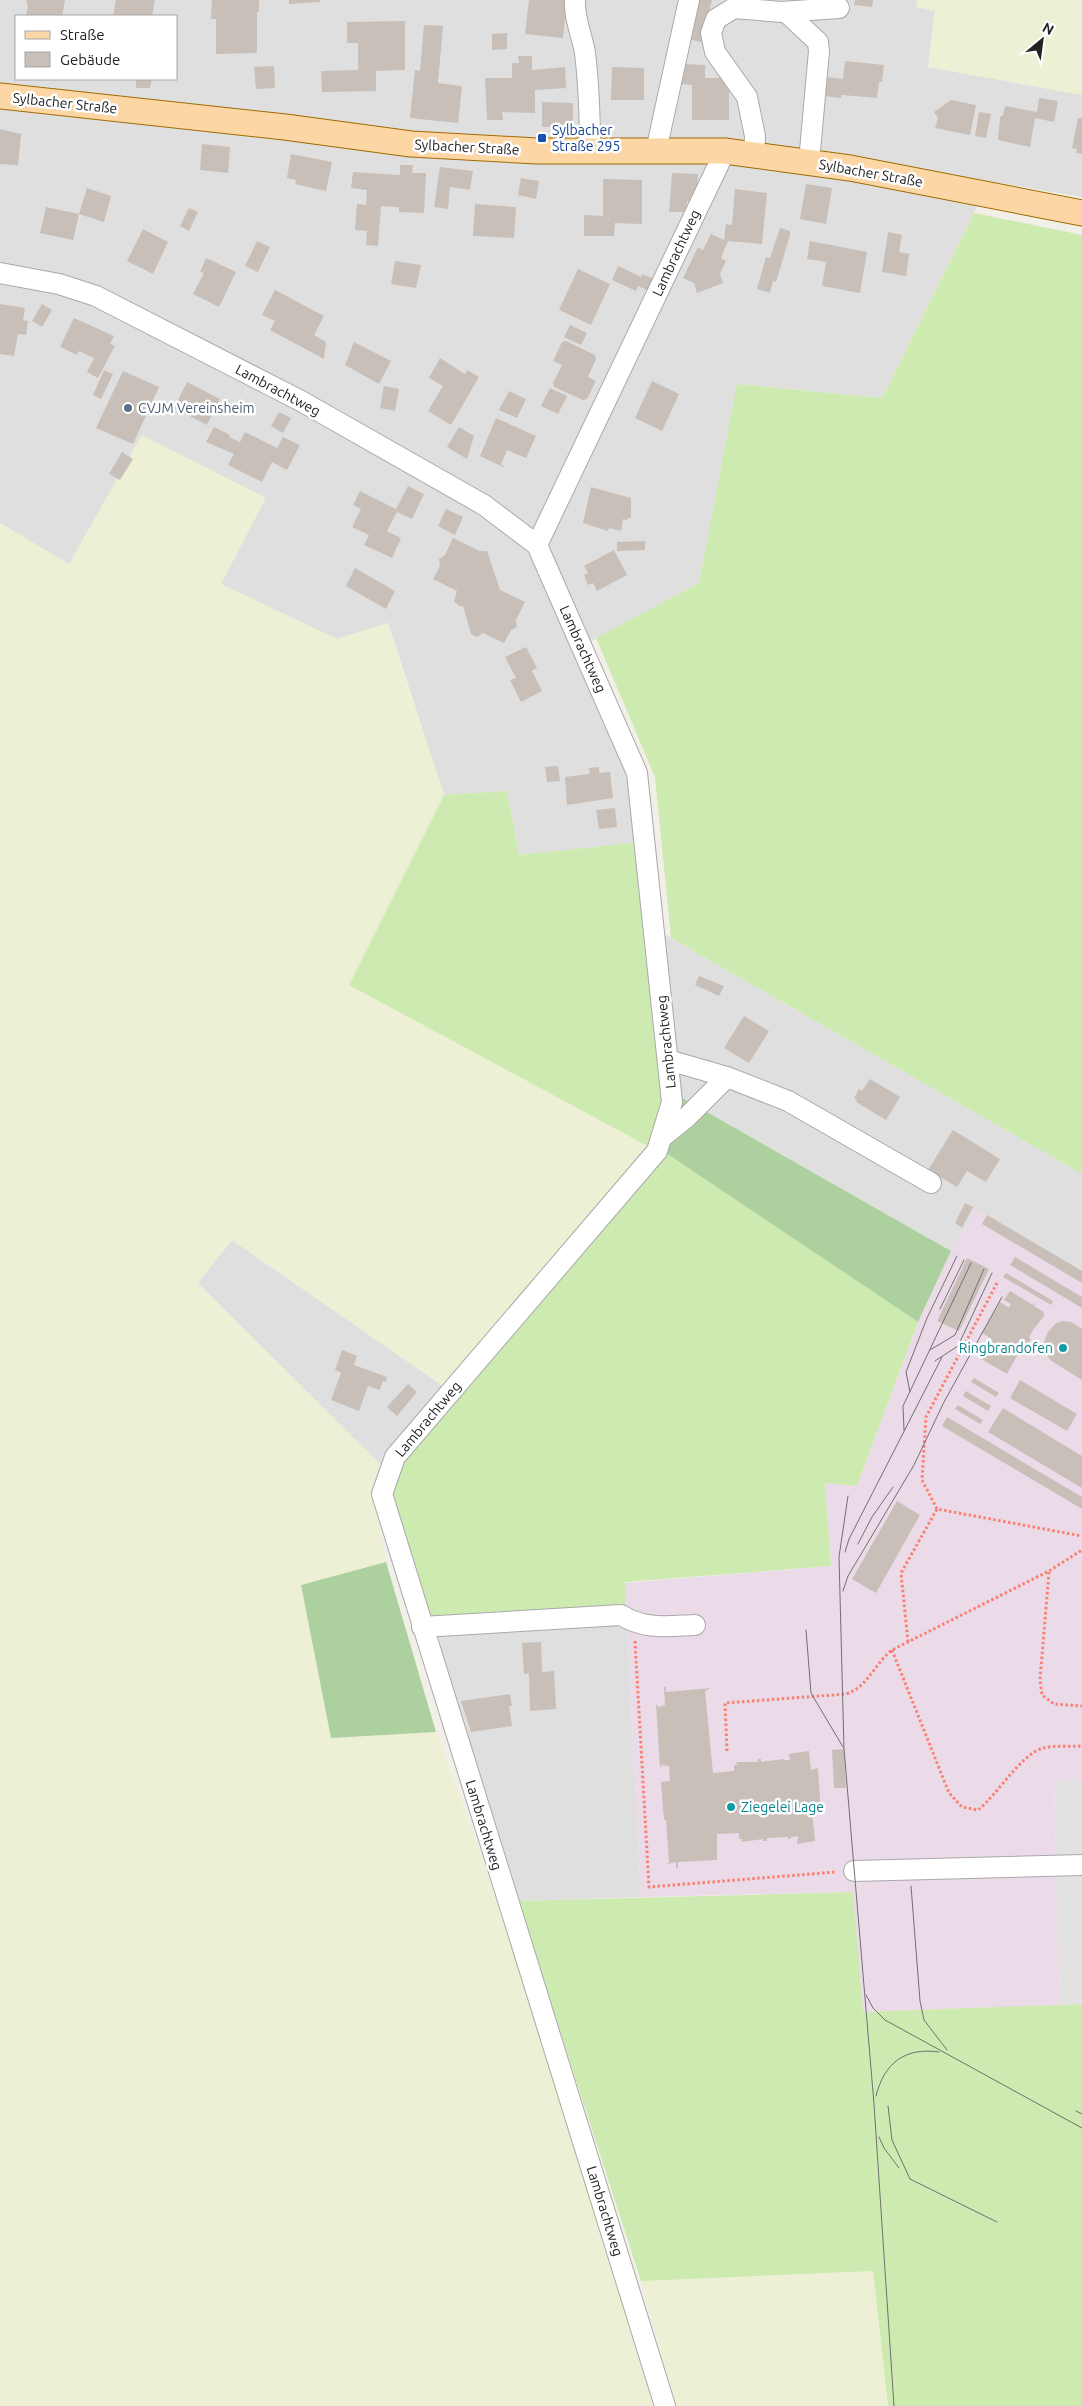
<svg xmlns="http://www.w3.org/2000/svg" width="1082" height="2406" viewBox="0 0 1082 2406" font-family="Ubuntu,sans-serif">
  <rect width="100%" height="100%" fill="#f2efe9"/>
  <!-- residential -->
  <path fill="#e0dfdf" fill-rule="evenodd" d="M0,0H918L916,7L935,10L928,67L1082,95V197L988,181L974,213L882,398L738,384L699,583L576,649L637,777L639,842L519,855L507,791L444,795L388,623L337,639L220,584L142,436L69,565L0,523ZM16,16H176V79H16Z
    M662,933L1082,1174V1273L977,1211L951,1251L677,1095Z
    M232,1240L443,1386L381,1465L197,1283Z
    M627,1625L641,1897L518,1901L432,1634Z"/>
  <!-- industrial -->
  <path fill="#ebdbe8" d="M976,1210L1082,1273V1780L1054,1781L1060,2005L863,2012L852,1892L641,1897L625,1583L831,1566L825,1483L857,1486L918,1322L951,1251Z"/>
  <!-- farmland -->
  <path fill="#eef0d5" d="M918,0H1082V95L928,67L935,11L916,7Z
    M142,435L266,498L221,584L337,639L388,623L444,795L349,985L653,1149L443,1386L232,1240L198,1283L381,1465L373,1496L386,1562L301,1585L331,1738L436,1732L499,1903L653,2406H0V523L69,564Z
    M873,2271L888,2406H675L641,2281Z"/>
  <!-- grass -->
  <path fill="#cdebb0" d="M974,213L1082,235V1174L671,938L655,777L596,638L699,583L737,384L882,398Z
    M507,791L519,855L639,842L665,1110L653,1149L349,985L444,795Z
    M663,1151L918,1322L857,1486L825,1483L831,1566L625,1582L626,1611L426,1619L389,1495L401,1465Z
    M853,1892L863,2012L1082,2004V2406H888L873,2271L641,2281L518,1901Z"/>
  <!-- forest -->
  <path fill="#add19e" d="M677,1095L951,1251L918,1322L663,1151Z
    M386,1562L436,1732L331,1738L301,1585Z"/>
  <!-- parking -->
  <path fill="#e2e2e2" d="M1082,1780V2004L1060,2005L1054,1781Z"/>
  <!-- building -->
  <path fill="#c7bfb8" d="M26,0H65L62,16H26L28,6Z
    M116,0H155L152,16H113Z
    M212,0H259V12H257V53L216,54V19H211Z
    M289,0H320V2L289,4Z
    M529,0H567L563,38L525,34Z
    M697,0H712L701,42L688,39Z
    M855,0H873L872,7L854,5Z
    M405,21V70L376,71V91L322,92L321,71L358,70V43H347V22Z
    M424,25L443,26L438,83L462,86L458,123L410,118L415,70L420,71Z
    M507,33V49L492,50V34Z
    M518,56H532V70L565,67L566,88L535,90V113L502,112L503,120H487L485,78H512V63H519Z
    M845,61L884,65L882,82H879L877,98L842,95L841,98L824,96L826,77L843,79Z
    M684,64L705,65V78H729V120H692V85L679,84Z
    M274,66L275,88L256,89L254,67Z
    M612,67L644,68V100H611Z
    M136,79H152L150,88H136Z
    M1039,98L1058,101L1054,122L1035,118L1030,147L998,140L1000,117L1003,115L1005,106L1037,112Z
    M951,100L976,105L970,135L935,128L938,118L934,112Z
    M542,102L573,103V127H542Z
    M979,112L991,114L986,138L975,136Z
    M1078,118H1082V154L1076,153L1077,149L1072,148Z
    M0,129L21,134L18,165L0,164Z
    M202,144L230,147L228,173L200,170Z
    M291,154L332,162L326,191L295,184L296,180L287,178Z
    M400,165H413L412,173H426L424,213L399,212V207L381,206L378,246L366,245L367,231L355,230L357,204L366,205L367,190L351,188L353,172L400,175Z
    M440,167L473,171L470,190L450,187L448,209L434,207Z
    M672,173L698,174L697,194L693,202L687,201L686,212H669Z
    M521,178L539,181L536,199L518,195Z
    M603,179L642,180V224L615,223L614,236H584V215L603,216Z
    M806,184L832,188L826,224L800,219Z
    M87,188L111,196L104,222L79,214Z
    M735,189L767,193L762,244L728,241L721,258L726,261L720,274L723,283L697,293L694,283L683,278L698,247L703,250L711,234L724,240L726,224L732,225Z
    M475,204L516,207L514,238L473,236Z
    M46,207L79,214L73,240L40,233Z
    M189,208L198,212L189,231L180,226Z
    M780,228L790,231V235L776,282L773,281L770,293L757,289L766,257L770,258Z
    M143,229L168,242L153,274L127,261Z
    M888,232L902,235L899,252L909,254L906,276L882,272Z
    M257,241L270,247L258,272L245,266Z
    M810,241L867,252L860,293L822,286L826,262L807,259Z
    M206,258L236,272L219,307L193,294L204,273L200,272Z
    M395,261L421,265L416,288L391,284Z
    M618,266L641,277L642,274L654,279L649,291L638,286L636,291L612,280Z
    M578,269L610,284L591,325L559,310Z
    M275,290L324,316L314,335L326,342L324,359L270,330L275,321L262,315Z
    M0,304L25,308L23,320L28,321L26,335L18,334L14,356L0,354Z
    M42,304L52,310L42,327L32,321Z
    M74,318L114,336L110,344L115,346L98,378L87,372L94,358L79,351L77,355L60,347Z
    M570,325L587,333L581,345L564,337Z
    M566,341L595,355L596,359L588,377L596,381L587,399L583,400L554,387L553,383L562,365L553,361L562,342Z
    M354,342L391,361L379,384L345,365Z
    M440,358L465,374L467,370L479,377L451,425L428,411L443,386L429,378Z
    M104,370L113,374L101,399L93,395Z
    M123,371L159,387L133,444L96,428Z
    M652,381L679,394L662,431L635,418Z
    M187,382L220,399L207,425L174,408Z
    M384,386L399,389L395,411L380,408Z
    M550,388L567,396L558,414L541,406Z
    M509,391L526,399L517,418L499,410Z
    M279,412L291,418L283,433L271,426Z
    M496,418L536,436L526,458L507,450L501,464L505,468L480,456Z
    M214,427L230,435L229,437L240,442L245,432L277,448L283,437L300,445L287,470L272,462L262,482L228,465L234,454L206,442Z
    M459,427L474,436L467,459L447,447Z
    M122,452L133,459L120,480L109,474Z
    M408,486L424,494L412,519L397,512L387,531L401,538L392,558L364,545L369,535L352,527L361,509L353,505L360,491L396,509Z
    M591,487L631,498V517L626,520L623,519L621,531L609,528L608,531L583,523Z
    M446,509L463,517L455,535L438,526Z
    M453,538L480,551H487L500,590L525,602L516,620L517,627L511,630L504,643L483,633L477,637L471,634L463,606H459L454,601L457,591L433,579L440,566L439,559L445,555Z
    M645,541V550L617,551V542Z
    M614,550L627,575L597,591L593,583L588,585L584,575L588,573L584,566Z
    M355,568L395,591L386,609L346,586Z
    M526,647L537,668L532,671L542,691L521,702L510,680L516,678L505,657Z
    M558,766L560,781L547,782L545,767Z
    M599,767V773L610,772L613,798L567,805L565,777L590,774L589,768Z
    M615,808L617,827L599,829L596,810Z
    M699,976L724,986L719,996L695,985Z
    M744,1016L769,1031L749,1063L724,1048Z
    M870,1079L900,1097L886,1120L856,1102L857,1100L854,1098L859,1089L862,1091Z
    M953,1130L1000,1159L986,1182L967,1171L957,1187L928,1170Z
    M965,1203L973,1207L962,1228L955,1223Z
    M987,1215L1082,1271V1283L982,1224Z
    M1015,1257L1082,1297V1308L1010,1265Z
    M967,1258L989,1269L959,1331L937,1321Z
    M1006,1273L1053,1301L1051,1305L1003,1277Z
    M1010,1291L1033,1305L1036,1302L1034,1306L1044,1312L1043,1314L1045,1315L1033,1330L1029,1338L1031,1339L1021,1356L1018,1354L1007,1374L981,1359L992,1339L982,1333L1000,1302L1009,1308L1011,1304L1004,1300Z
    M1063,1321L1071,1322L1082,1329V1380L1050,1360L1044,1351V1342L1048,1332L1056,1323Z
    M342,1350L357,1356L354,1365L387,1377L386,1382L383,1381L380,1390L368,1386L359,1411L331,1400L341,1373L335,1370Z
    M974,1378L999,1393L996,1397L971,1382Z
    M1020,1380L1077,1414L1067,1431L1010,1398Z
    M408,1384L417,1392L397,1416L387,1407Z
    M966,1391L991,1406L988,1411L963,1396Z
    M958,1405L983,1420L980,1424L955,1409Z
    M1003,1408L1082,1456V1488L988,1432Z
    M947,1417L1082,1497V1509L942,1426Z
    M897,1501L920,1515L876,1593L852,1579Z
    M541,1642L542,1672L554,1671L556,1709L530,1711L529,1673L524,1674L522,1643Z
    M664,1687H666V1692L711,1688L705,1691L713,1773L734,1771V1765H737L736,1762H758V1759H761V1762L784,1759V1765V1760H790L789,1754L809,1751L811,1770L818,1768L821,1813L812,1812L815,1841L797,1844L798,1836L791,1837V1839H788V1837L767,1838V1841H763V1839L742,1842V1839H739V1833L717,1834V1860L678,1862V1868H676V1862L667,1864L669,1862L666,1820H664L661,1782L670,1781L669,1766L662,1765L660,1768L656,1704L658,1707L665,1705Z
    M510,1694L512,1706H509L512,1726L471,1732L461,1701Z
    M844,1749L846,1788H834L832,1750Z"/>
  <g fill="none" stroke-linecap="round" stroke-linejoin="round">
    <!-- minor casing -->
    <g stroke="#a9a9a9" stroke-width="22">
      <path id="minor" d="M575,0C574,19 582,35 585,53C589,86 590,118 590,151
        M786,12L818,42L819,51L809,162
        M656,151L689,0
        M754,155L755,136L747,97L715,52L711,33L716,19L734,8L781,12L839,8
        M0,273L59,284L96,296L301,401L484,505L537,545L637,773L672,1102L657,1151L395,1457L382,1494L665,2406
        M537,545L725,151
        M668,1060L727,1077L788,1101L931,1183
        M661,1138L686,1118L727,1077
        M422,1627L621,1615C645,1630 667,1626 695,1625
        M854,1871L1082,1865"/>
    </g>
    <!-- major casing -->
    <g stroke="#a06b00" stroke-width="27">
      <path id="major" d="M0,96L285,127L411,144L537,151H725L850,168L1082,213"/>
    </g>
    <!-- path -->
    <path stroke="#fa8072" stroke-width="3" stroke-dasharray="2.5 2.5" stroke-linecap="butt" d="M937,1509L922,1480L926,1417L997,1283
      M1049,1572L1040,1680L1042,1695L1054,1704L1082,1706
      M635,1641L649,1887L836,1872
      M908,1642L901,1573L937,1509L1082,1536
      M892,1650L949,1793L962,1807L978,1810C998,1794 1021,1754 1043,1748C1054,1745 1070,1747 1082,1746
      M727,1751L725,1703L846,1694C868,1687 874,1664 892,1650L1049,1571L1082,1550"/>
    <!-- minor -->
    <use href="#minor" stroke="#fff" stroke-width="20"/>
    <!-- major -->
    <use href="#major" stroke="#fcd6a4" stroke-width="25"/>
    <!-- tram -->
    <path stroke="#707070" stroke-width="1" d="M940,1309L964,1260
      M930,1350L955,1335L984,1269
      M935,1361L958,1346L992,1273
      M910,1392L906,1372L927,1318L957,1256
      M904,1430L903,1406L971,1263
      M848,1496L839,1557L844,1749L874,2104L894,2406
      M858,1544L872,1517L893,1487
      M845,1552L849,1539L942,1357
      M843,1591L848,1576L914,1465L944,1402L1002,1297
      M806,1630L811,1693L843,1747
      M911,1886L920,2001L924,2020L947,2050
      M866,1995L873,2008L885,2020L1082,2128
      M876,2096C884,2063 905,2047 939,2052
      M888,2106L892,2140L910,2179L997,2222
      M1076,2111L1082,2114
      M879,2137L884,2148L899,2168"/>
  </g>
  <!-- markers -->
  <rect fill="#1a4fb4" stroke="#fff" stroke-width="2" x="537" y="133" width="10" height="10" rx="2.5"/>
  <circle fill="#5c6f8a" stroke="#fff" stroke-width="2" cx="128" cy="408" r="5"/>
  <g fill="#0f9aa8" stroke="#fff" stroke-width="2">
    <circle cx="1063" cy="1348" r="5"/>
    <circle cx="731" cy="1807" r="5"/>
  </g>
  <g text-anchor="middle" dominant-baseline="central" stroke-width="5" stroke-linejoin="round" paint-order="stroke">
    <!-- street labels -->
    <g font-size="14" fill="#222" stroke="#fff">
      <text transform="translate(65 103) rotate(6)">Sylbacher Straße</text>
      <text transform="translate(467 147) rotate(3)">Sylbacher Straße</text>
      <text transform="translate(871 173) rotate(10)">Sylbacher Straße</text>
      <text transform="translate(676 253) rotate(-65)">Lambrachtweg</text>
      <text transform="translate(278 390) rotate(28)">Lambrachtweg</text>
      <text transform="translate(583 649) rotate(66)">Lambrachtweg</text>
      <text transform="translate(666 1042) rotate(-96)">Lambrachtweg</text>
      <text transform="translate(428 1419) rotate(-50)">Lambrachtweg</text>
      <text transform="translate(484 1825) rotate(73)">Lambrachtweg</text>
      <text transform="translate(605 2211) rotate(73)">Lambrachtweg</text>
    </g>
    <!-- transit labels -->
    <g font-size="14" fill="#164399" stroke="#fff" text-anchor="start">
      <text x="552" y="130">Sylbacher<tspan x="552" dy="16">Straße 295</tspan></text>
    </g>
    <!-- service labels -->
    <g font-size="14" fill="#4e5e75" stroke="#fff" text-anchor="start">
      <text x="138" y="408">CVJM Vereinsheim</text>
    </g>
    <!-- culture labels -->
    <g font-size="14" fill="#0d838f" stroke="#fff" text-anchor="end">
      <text x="1053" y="1348">Ringbrandofen</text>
      <text x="741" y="1807" text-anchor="start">Ziegelei Lage</text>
    </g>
  </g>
  <!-- legend -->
  <rect x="15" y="15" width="162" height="65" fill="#ffffff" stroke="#a7a7a7"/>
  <rect x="25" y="31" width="25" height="8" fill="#fcd6a4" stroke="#a7a7a7"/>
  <text x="60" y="40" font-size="15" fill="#222222">Straße</text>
  <rect x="25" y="52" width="25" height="15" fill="#c7bfb8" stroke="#a7a7a7"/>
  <text x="60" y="65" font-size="15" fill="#222222">Gebäude</text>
  <!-- north arrow -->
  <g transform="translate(1042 40) rotate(29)" stroke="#ffffff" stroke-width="4" paint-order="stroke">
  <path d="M0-4L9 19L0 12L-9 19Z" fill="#222222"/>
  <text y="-8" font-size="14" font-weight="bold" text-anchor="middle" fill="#222222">N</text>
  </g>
</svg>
